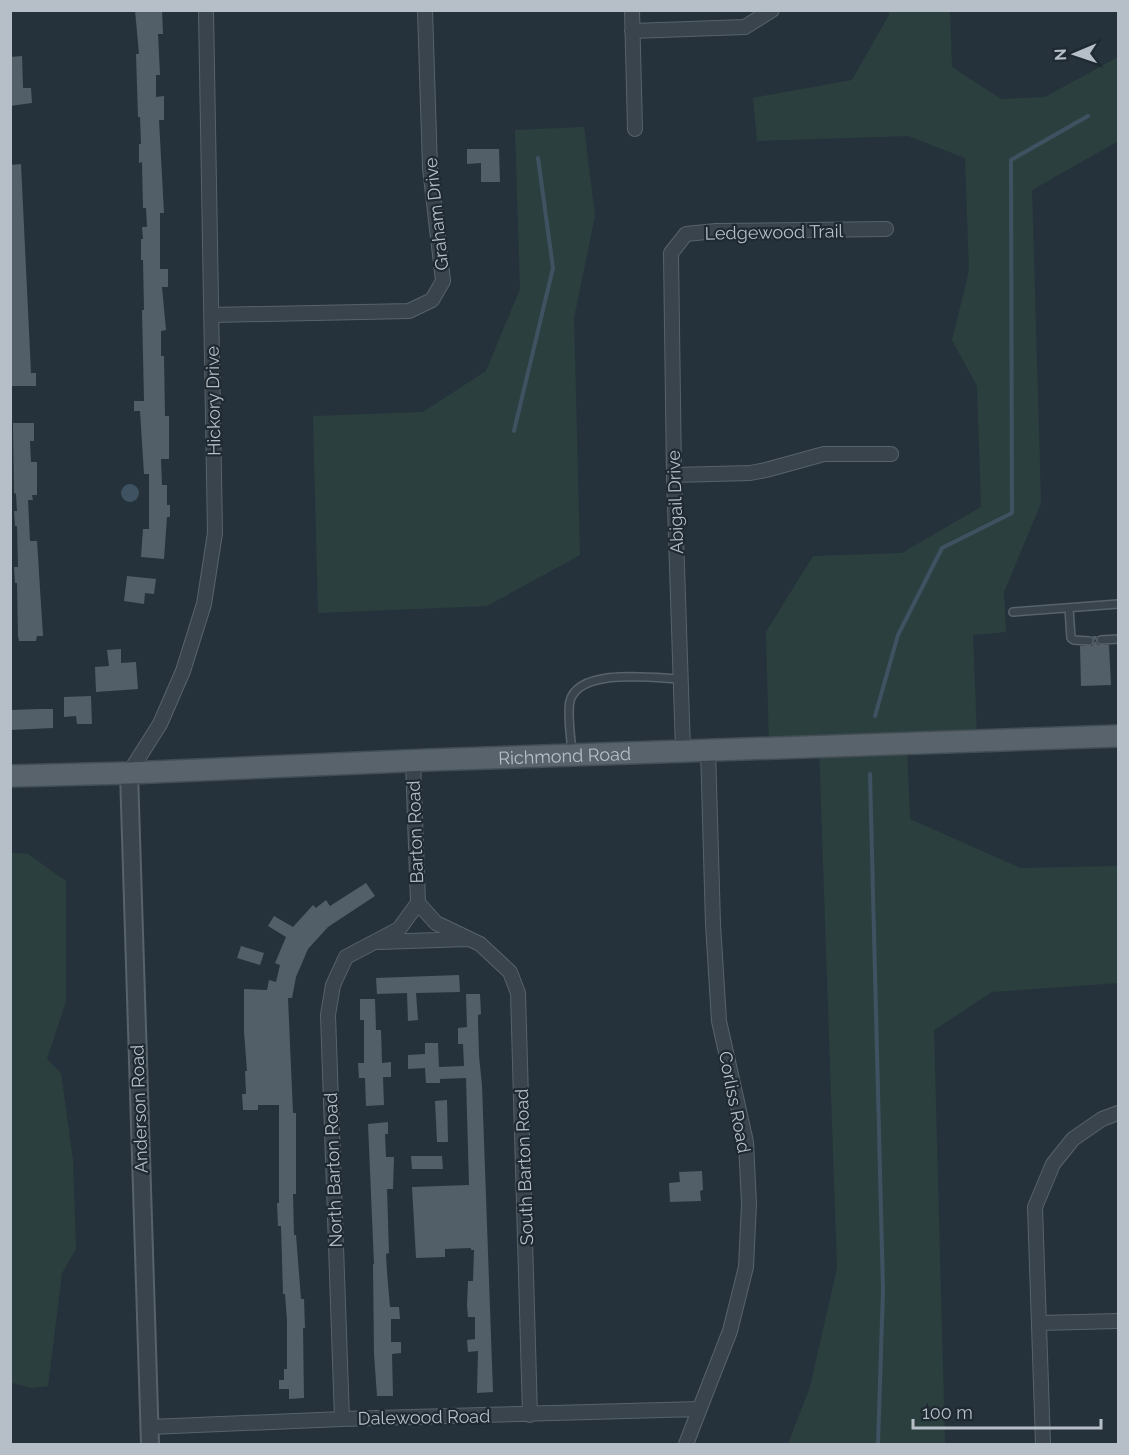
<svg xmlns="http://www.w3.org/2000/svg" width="1129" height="1455" viewBox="0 0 1129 1455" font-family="Raleway,sans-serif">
  <rect width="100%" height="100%" fill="#26323b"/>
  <!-- green -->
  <path fill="#2b403e" d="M889,11H950L952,67L1001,99L1045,97L1118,57V141L1032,190L1041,503L1004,592L1006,632L973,635L977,740L907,743L910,819L1020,868L1118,866V983L992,992L934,1030L945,1444H788L810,1387L837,1268L819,746L769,747L766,632L813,556L902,553L981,507L977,386L952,340L969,271L965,158L908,136L757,141L753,98L852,80L889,15Z
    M584,127L595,216L574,318L580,555L487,606L318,613L313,416L423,412L486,371L520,289L515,130Z
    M11,853L28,854L66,881V1001L47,1059L61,1073L73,1160L76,1249L62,1273L48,1386L31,1388L10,1382Z"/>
  <!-- water -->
  <path fill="#3e5262" d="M121 493a9 9 0 1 1 18 0a9 9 0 1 1-18 0Z"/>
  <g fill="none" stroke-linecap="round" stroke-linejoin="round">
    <!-- stream -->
    <path stroke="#3e5262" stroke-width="4" d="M514,431L553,268L538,158
      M875,716L898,635L942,548L1012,513L1011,160L1088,116
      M870,774L883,1290L878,1444"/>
  </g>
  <!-- building -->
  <path fill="#525f69" d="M135,10H162L163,34H158L160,75H156V97L164,96V120H159L164,213H160V269H168V287H162L166,330L161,331V356H164L165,416H169V459H161L162,485H167V505H170V517H167L164,559L141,557L143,529H149V474H144L140,411H134V401H144L142,310H144L143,260H141V239H143L142,227H147L146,208H143L142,162L139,163V144H141L140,117H138L136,54H139Z
    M22,56L23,88H31L32,103L10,106V57Z
    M467,149H499L500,182H481V163L467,164Z
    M21,164L31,373H36V386H10V165Z
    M13,423H34V441H30L31,462H37V495H32L33,500H28L30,541H37L43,636H37L36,641H19L18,636L17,583H15L14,567H18L17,526H15L14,511H17L16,494L14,493Z
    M127,576L156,579L154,594L145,593L144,604L124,601Z
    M1092,636H1097L1095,641L1098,645H1109L1111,685L1081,686L1080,646H1092L1095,641Z
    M121,649V663L136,662L138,689L96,692L95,667L109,666L107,650Z
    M91,696L92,724H77L76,716L64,717V697Z
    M39,709H53V728L10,730V710Z
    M366,883L375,896L328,927L308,949L296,977L292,998H288L293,1113H296V1194H293L294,1235H296L301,1299H304L305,1328H303L304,1398L289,1399V1389H279V1380H284V1369H287V1321L285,1294H283L281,1226H278L277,1203H279V1105H258V1110H243L242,1094H246L245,1071H247L244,1032V989L267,990L269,980L276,982L280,965L275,963L286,937L268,926L274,916L293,927L313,905L316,908L326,900L330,906Z
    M241,946L264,953L260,965L237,958Z
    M459,975L460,992L416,993L418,1020L408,1021L407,993L377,994L376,978Z
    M466,994H480L481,1014L478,1015V1021L479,1056L482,1085L493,1392L477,1393L478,1351L468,1352L467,1340L475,1339V1317H468L467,1305L468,1281H473L474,1250H471V1248L445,1249V1257L416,1258L412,1187L469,1185L466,1078L440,1079V1083H426L425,1068L408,1069V1055L425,1054V1043H438L439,1067L464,1066L463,1044H458V1028L467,1027Z
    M360,999H375L376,1030H381L382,1063L391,1062V1077H383L384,1105L366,1106L365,1078H359L358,1063H364V1020H360Z
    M447,1100L448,1142H437L435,1101Z
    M388,1122V1134H385L386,1157H394L393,1189H387L389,1253L386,1254L387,1272L390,1307H399L400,1319H391V1342H401V1353L392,1354L393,1396H377L374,1354L373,1264H374L368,1124Z
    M411,1156H442L443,1169H412Z
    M702,1171L703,1190L700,1191L701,1201L670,1202L669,1183L680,1182L679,1172Z"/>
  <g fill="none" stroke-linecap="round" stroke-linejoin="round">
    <!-- service casing -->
    <g stroke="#58626a" stroke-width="10">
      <path id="service" d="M1069,608L1071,638L1074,640L1089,641
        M1013,612L1118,604
        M1101,640L1118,639
        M572,752C571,738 567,714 570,701C579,667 654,678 681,679"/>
    </g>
    <!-- minor casing -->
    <g stroke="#58626a" stroke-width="16">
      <path id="minor" d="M632,10L635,129
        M632,31L745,27L772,10
        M212,315L409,311L432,300L443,281L430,168L425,10
        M674,475L750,473L766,470L824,454H891
        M683,750L674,475L671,253L686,234L716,231L886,229
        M413,761L418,903
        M129,773L160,724L183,671L204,604L215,533L206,10
        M418,903L436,923L480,944L510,972L518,993L530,1415
        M379,942L468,939
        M1040,1323L1118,1321
        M342,1419L328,1015L333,985L346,957L399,929L418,903
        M150,1427L342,1419L699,1409
        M686,1444L730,1331L746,1267L749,1204L746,1142L719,1021L713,924L708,749
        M1043,1444L1035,1207L1053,1164L1073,1139L1102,1119L1118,1113"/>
    </g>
    <!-- tertiary casing -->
    <g stroke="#58626a" stroke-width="20">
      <path id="tertiary" d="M129,773L150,1444"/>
    </g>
    <!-- primary casing -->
    <g stroke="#434d55" stroke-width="24">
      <g id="primary">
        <path id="s1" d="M10,776L129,773L428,760L1118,736"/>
      </g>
    </g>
    <!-- service -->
    <use href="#service" stroke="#3a444c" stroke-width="7"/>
    <!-- minor -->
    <use href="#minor" stroke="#3a444c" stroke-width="14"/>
    <!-- tertiary -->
    <use href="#tertiary" stroke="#3a444c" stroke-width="16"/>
    <!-- primary -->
    <use href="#primary" stroke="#58636b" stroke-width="21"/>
  </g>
  <g text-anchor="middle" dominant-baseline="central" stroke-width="4.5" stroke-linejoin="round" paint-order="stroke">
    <!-- street labels -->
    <g font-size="18" fill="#b6bfc7" stroke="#1f2931">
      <text transform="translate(436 214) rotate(-96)">Graham Drive</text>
      <text transform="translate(774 232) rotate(-1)">Ledgewood Trail</text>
      <text transform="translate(213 401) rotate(-91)">Hickory Drive</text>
      <text transform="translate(675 502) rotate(-92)">Abigail Drive</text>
      <text stroke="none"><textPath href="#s1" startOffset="555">Richmond Road</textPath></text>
      <text transform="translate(415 832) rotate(-92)">Barton Road</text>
      <text transform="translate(735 1102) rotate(79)">Corliss Road</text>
      <text transform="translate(139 1109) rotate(-92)">Anderson Road</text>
      <text transform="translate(524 1167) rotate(-92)">South Barton Road</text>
      <text transform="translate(333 1170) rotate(-92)">North Barton Road</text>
      <text transform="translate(424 1417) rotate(-1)">Dalewood Road</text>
    </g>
  </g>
  <!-- border -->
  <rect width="1129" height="1455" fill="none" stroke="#b6bfc7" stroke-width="24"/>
  <!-- north arrow -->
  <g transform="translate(1075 54) rotate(268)" stroke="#1f2931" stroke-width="4.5" paint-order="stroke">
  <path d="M0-4.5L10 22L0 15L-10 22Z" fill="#b6bfc7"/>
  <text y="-9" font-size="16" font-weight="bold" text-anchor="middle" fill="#b6bfc7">N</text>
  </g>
  <!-- scale -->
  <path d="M913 1419v9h188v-9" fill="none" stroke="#b6bfc7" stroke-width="3"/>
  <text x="922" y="1419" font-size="18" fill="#b6bfc7" stroke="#1f2931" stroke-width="4.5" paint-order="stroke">100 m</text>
</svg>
